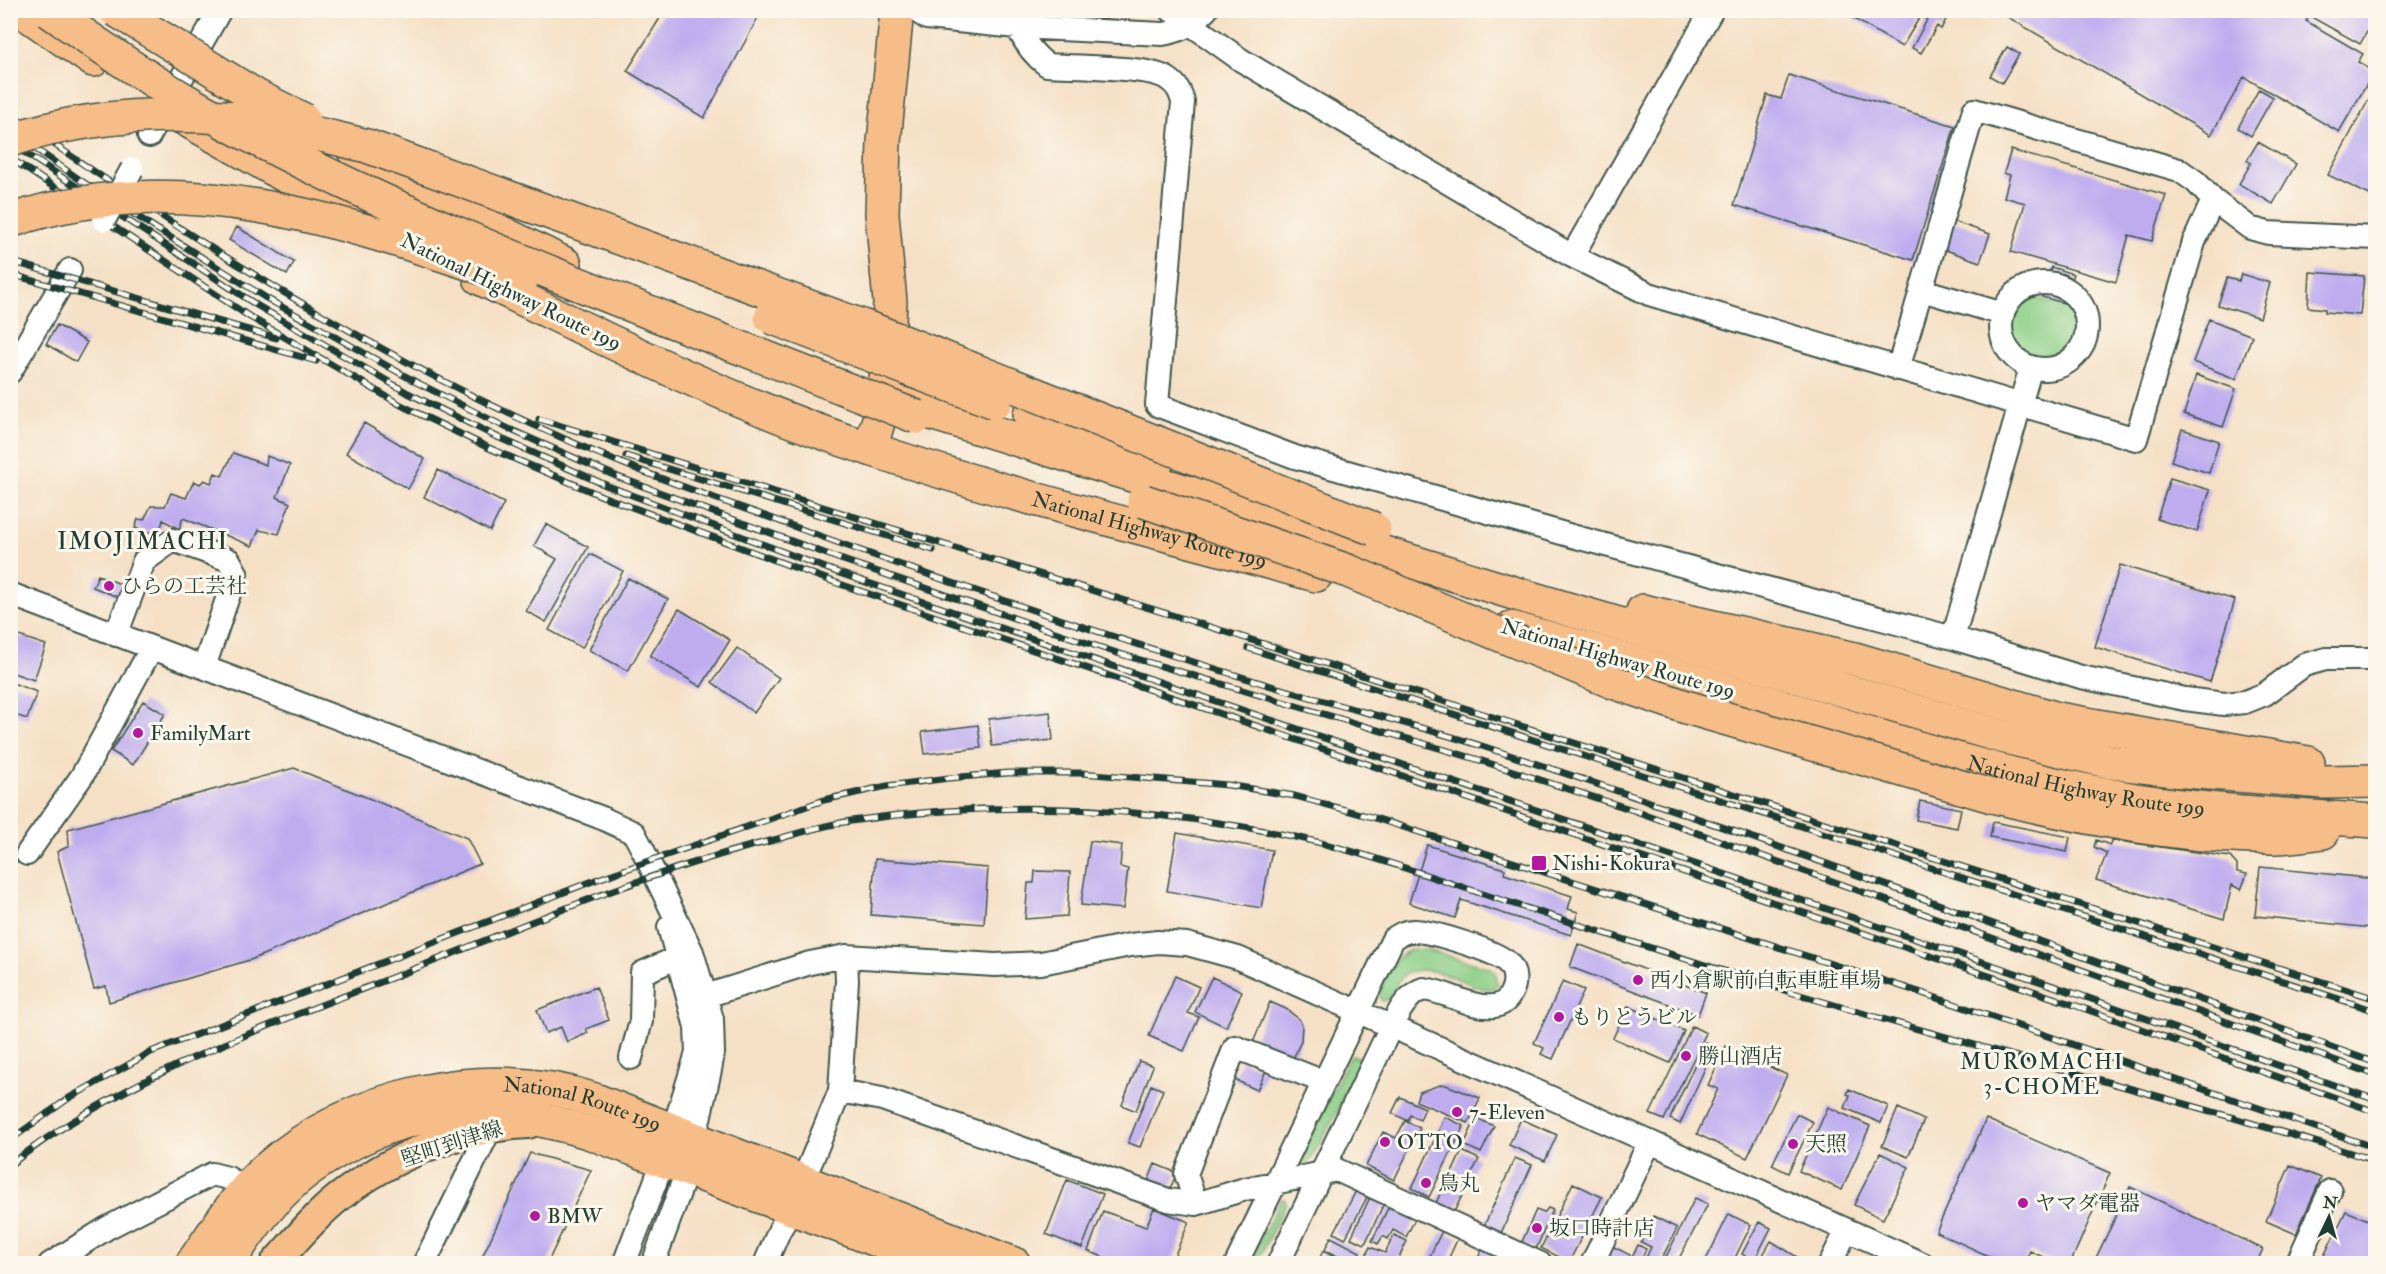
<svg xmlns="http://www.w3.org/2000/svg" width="2386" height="1274" viewBox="0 0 2386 1274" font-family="'IM FELL Double Pica','Noto Serif JP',serif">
  <rect width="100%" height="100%" fill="#fbf7ec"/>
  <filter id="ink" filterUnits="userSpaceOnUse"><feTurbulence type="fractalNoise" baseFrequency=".0167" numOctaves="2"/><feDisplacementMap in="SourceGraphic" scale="12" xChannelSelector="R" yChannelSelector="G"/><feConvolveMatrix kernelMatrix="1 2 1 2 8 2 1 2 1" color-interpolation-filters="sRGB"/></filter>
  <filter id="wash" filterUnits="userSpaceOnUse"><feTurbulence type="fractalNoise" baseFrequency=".008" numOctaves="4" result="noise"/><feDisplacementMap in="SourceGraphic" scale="24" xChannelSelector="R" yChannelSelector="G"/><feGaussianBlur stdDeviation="1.35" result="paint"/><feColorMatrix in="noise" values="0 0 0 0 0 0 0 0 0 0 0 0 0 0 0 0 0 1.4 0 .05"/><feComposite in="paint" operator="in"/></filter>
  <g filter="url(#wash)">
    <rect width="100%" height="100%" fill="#f5e0c5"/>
    <!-- green -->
    <path fill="#8acd85" stroke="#54855c" stroke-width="1.5" d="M2033,297L2070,308C2098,365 2009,376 2012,325C2013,311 2021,303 2033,297Z
      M1413,949L1427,950L1490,968L1496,973L1497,985L1492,989H1483C1462,982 1420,958 1401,978C1396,983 1393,992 1389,999L1382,1001L1379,996C1384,977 1394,955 1413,949Z
      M1353,1055L1359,1058V1064L1332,1122L1308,1163L1300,1165L1299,1158L1348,1060Z
      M1281,1199H1285L1286,1203L1257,1263L1248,1264Z"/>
    <g id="blocks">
      <!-- building -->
      <path fill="#beacef" d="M665,10H762L704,118L627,71Z
        M1839,10H1924L1902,47Z
        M1929,10H1951L1941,29L1937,26L1921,53L1912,48L1927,20L1925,18Z
        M2000,10H2313L2306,21L2363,54L2358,62L2374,72L2339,132L2244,77L2211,135L1999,12Z
        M2318,10H2369L2376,16L2360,44L2313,18Z
        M2007,47L2019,54L2002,83L1990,76Z
        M1789,75L1955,126L1913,260L1734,205L1767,95L1781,99Z
        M2376,86V198L2328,175Z
        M2259,89L2273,97L2251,136L2238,128Z
        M2258,142L2296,164L2273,204L2239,184L2251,163L2247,160Z
        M2011,150L2166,195L2152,241L2129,235L2116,282L2011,252L2025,203L2004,197L2010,175L2004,173Z
        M1952,221L1990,234L1980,262L1943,249Z
        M237,227L294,262L287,275L229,240Z
        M2051,267L2073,274L2064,303L2042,297Z
        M2310,272L2364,276L2360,315L2325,312V309L2308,307Z
        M2241,274L2270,283L2260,318L2218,305L2227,278L2239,281Z
        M2374,278H2376V310H2372Z
        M2209,319L2252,336L2236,379L2193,362Z
        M57,325L87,342L76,362L46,344Z
        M2196,375L2236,389L2223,427L2184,414Z
        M364,423L425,459L408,489L346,453Z
        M2182,429L2219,441L2209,473L2171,461Z
        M233,453L266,465L267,456L290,465L277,497L290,503L279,534L259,530L252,546L183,518L179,529L163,520L159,535L135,528L138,519L144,520L151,506H165L171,493L186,498L194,481L200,484L204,480L211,483L215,473L222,476Z
        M438,470L504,503L490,531L424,497Z
        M2170,478L2210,490L2197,532L2157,519Z
        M546,524L588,547L546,622L526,611L557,559L534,546Z
        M590,554L623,571L582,648L549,630Z
        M2120,565L2235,600L2210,682L2095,647Z
        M98,575L125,586L120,598L93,587Z
        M628,578L668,599L628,671L589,650Z
        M679,609L730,640L701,687L650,656Z
        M10,633L46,645L34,680L10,672Z
        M737,648L779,678L754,713L712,682Z
        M10,682L37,692L27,719L10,713Z
        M143,701L165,714L133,765L111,751Z
        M1050,712L1053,740L992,746L989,719Z
        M978,725L981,748L925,754L922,732Z
        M294,768L467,838L480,864L253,959L109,1002L106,986L94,989L57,852L69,846L68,829Z
        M1920,801L1961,809L1957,828L1916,820Z
        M1993,822L2070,837L2067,852L1990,837Z
        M1177,833L1272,850L1261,908L1167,891Z
        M2096,840L2110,845L2111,840L2230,857L2237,865V872L2247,874L2241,890L2232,885L2224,919L2096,880L2107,853L2094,847Z
        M1090,841L1122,845L1120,867L1128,869L1123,909L1081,905Z
        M1427,845L1505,869L1504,874L1572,896L1568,909L1578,912L1571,935L1461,900L1455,918L1409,903Z
        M875,859L988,868L984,924L871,915Z
        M2260,867L2376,879L2372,928L2255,916Z
        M1035,871L1070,872L1067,916L1025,919L1028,883H1034Z
        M1578,944L1706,993L1698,1015L1570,967Z
        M1175,976L1199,987L1188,1013L1199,1017L1184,1051L1149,1036Z
        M1212,977L1242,991L1226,1027L1195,1012Z
        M1563,981L1584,990L1553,1059L1541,1054L1544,1048L1534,1043Z
        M596,987L609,1020L586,1029L588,1033L567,1042L561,1027L546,1033L537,1010Z
        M1270,1002L1286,1009L1299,1019L1302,1025L1301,1041L1292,1061L1252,1045Z
        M1628,1006L1684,1031L1670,1063L1613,1038Z
        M1692,1026L1706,1033L1664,1120L1650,1114Z
        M1705,1042L1715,1046L1680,1124L1670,1119Z
        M1726,1046L1787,1075L1747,1158L1697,1134L1718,1089L1708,1085Z
        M1241,1060L1266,1071L1257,1090L1233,1079Z
        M1139,1061L1153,1066L1136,1111L1122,1105Z
        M1443,1084L1480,1098L1468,1123L1416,1101L1419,1092Z
        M1151,1085L1163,1090L1140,1147L1128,1143Z
        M1849,1089L1888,1106L1881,1123L1845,1108L1850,1095L1847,1094Z
        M1400,1097L1425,1108L1420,1120L1410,1115L1408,1121L1392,1113Z
        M1828,1107L1870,1126L1842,1190L1799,1171Z
        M1898,1108L1924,1120L1908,1157L1882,1146Z
        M1797,1114L1813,1122L1788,1173L1772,1165Z
        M1445,1117L1464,1126L1429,1197L1412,1188Z
        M1476,1118L1494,1126L1481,1153L1464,1145Z
        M1521,1119L1557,1135L1545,1161L1509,1145Z
        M1986,1119L2110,1173L2070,1264H2058L2030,1251L2024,1264H2006L1936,1232Z
        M1405,1121L1420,1128L1394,1180L1366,1166L1383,1132L1396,1138Z
        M1462,1151L1479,1159L1467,1183L1451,1175Z
        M530,1153L591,1170L547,1264H483L480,1262Z
        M1880,1153L1909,1167L1883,1219L1854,1205Z
        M1515,1158L1532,1165L1501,1233L1484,1226Z
        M1155,1164L1177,1173L1168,1193L1147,1184Z
        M2290,1165L2321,1178L2296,1234L2266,1221Z
        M1448,1178L1466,1187L1454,1212L1436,1203Z
        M1067,1180L1103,1194L1082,1248L1046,1234Z
        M1573,1183L1602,1197L1569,1262L1541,1248Z
        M2130,1187L2263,1249L2256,1264H2093Z
        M1356,1191L1367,1197L1345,1239L1334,1233Z
        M1371,1195L1385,1201L1365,1244L1351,1238Z
        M1695,1198L1708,1204L1677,1262L1666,1257Z
        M1390,1204L1416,1217L1406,1237L1393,1230L1388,1239L1383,1236L1378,1244L1372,1241Z
        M1154,1208L1189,1222L1171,1264H1121L1088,1251L1103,1211L1146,1227Z
        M1548,1208L1553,1210L1536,1249L1521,1244L1536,1210L1544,1213Z
        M2346,1211L2376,1223V1264H2320Z
        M1729,1214L1751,1225L1732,1264H1704Z
        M1653,1216L1677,1228L1659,1264H1647L1648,1261L1645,1260L1651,1247L1641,1242Z
        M1759,1222L1771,1228L1754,1261L1742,1254Z
        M1442,1231L1458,1238L1446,1264H1426Z
        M1394,1235L1407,1241L1396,1264H1362L1370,1247L1385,1253Z
        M1331,1237L1360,1252L1354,1264L1325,1250Z
        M1771,1241L1802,1260L1800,1264L1759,1262Z
        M1638,1245L1646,1249L1640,1261L1645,1264H1629Z
        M1484,1246L1509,1259L1507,1264H1475Z
        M1612,1246L1630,1255L1626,1264H1604Z
        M1323,1251L1347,1264H1317Z"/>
    </g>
  </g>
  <g filter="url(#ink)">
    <use href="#blocks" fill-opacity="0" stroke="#3f554a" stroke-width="1.5"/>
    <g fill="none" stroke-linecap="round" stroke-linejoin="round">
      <!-- minor casing -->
      <g stroke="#3f554a" stroke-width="26">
        <path id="minor" d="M915,10L927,18L1017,27L1163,34C1182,31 1192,24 1206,10
          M1013,10C1018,32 1029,52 1047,65C1072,67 1150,66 1168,79C1177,85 1180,91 1183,102L1157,405L1295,457L1572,536L1953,638L2081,677L2185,699L2224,704L2245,702L2265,694L2304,665L2326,659H2376
          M1171,10L1241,60L1572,256L1649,294L2136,439L2194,242L2213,200L2250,228L2268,233L2376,238
          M149,136L220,10
          M1572,256L1712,10
          M2001 326a43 43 0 1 1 86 0a43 43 0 1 1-86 0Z
          M1922,290L2003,314
          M1898,369L1974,110L2179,170L2196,182L2213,200
          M10,372L70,270
          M10,594L602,818L634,833L643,850L692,952L712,1019L713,1053L710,1070L688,1168L653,1264
          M116,635L144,561L173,540L229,560L236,573L204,667
          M1953,638L2031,367
          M27,854L82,776L151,649
          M690,1001L810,963L846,956L995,965L1041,963L1130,945L1158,942L1187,944L1238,958L1923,1264
          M631,1058L641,1021L642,973L690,952
          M840,1091L882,1099L1168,1200L1196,1204L1245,1189L1337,1170L1541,1264
          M803,1181L840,1091L847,981L846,956
          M1196,1204L1186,1174L1235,1047L1324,1082
          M50,1264L107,1228L212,1174L228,1178L257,1196
          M424,1264L490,1129
          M624,1264L664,1159L697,1053L696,1027L669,927
          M765,1264L780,1229L794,1207
          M1236,1264L1393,939C1400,934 1405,931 1414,931C1431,931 1497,951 1508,963C1516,971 1516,984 1511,993C1508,1000 1502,1005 1494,1006C1471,1009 1447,991 1423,989C1406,994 1395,1019 1387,1035L1278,1264
          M1592,1264L1649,1143
          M1830,1264L1847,1230
          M2297,1264L2330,1191"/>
      </g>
      <!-- major casing -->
      <g stroke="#3f554a" stroke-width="32">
        <path id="major" d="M275,1263C295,1241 314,1217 338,1198C390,1157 462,1127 528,1124"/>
      </g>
      <!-- highway casing -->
      <g stroke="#3f554a" stroke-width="36">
        <g id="highway">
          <path d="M21,10L93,60"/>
          <path d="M171,111L291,179L386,229"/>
          <path d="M354,151L482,223L565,264"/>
          <path id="s1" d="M480,278C607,340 735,405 870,449C1017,498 1168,534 1316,575"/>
          <path d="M889,400L1520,595L2000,736L2111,762L2172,770L2324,782L2376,781"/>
          <path d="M1030,415L1158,460"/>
          <path d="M870,449L885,399L890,302L882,214L884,142L897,10"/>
          <path d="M1643,611L1855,659L2058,719L2308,763"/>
          <path id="s2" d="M1511,628C1616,656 1720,688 1824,719C1926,751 2031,783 2136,800C2215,812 2296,816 2376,821"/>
          <path d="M1992,796C2080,817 2177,837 2268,837C2286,838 2305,834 2323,832"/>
          <path id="s3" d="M192,1264C215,1231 236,1196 265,1170C352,1093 485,1063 595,1100L1014,1264"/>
          <path d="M227,1264C246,1236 265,1208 290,1185C311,1165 336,1151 362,1138C441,1101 506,1108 588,1132L941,1264"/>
        </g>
      </g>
      <!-- minor -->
      <use href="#minor" stroke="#fff" stroke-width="22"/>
      <!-- major -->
      <use href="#major" stroke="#f7bd88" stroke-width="28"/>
      <!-- highway -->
      <use href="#highway" stroke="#f7bd88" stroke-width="33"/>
      <!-- rail casing -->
      <g stroke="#1f3d34" stroke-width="7">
        <path id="rail" d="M10,114C203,248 405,376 624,464C671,483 720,500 768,517C933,578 1100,634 1268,685C1342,707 1417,725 1491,749C1788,845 2081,958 2376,1063
          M10,131L86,184L266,298L416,382L509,429L618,477L843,560L1117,653L1476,759L1633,810L2376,1075
          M10,143L258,306L408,393L495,436L608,486L839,573L2080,995L2376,1100
          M10,158L250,317L401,405L489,448L602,496L834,582L2077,1006L2376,1112
          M10,261L276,338
          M10,274L316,361
          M539,419L1236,635L2376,999
          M626,456L933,550
          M1248,648L2376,1011
          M10,1140L69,1098L151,1052L598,879L824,800L887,786L949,778L1008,773H1081L1228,785L1295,796L1375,818L1919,992L2376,1148
          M10,1165C129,1072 275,1024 414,969C529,923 645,873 766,842C794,835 822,825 851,821C995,800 1143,806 1286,835C1355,849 1422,874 1489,896C1588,928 1688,960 1787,991C1983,1050 2181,1099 2376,1161"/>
      </g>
      <!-- rail -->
      <use href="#rail" stroke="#fbf7ec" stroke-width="4.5" stroke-dasharray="14" stroke-linecap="butt"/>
      <!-- minor-bridge casing -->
      <g stroke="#3f554a" stroke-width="26" stroke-linecap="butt">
        <path id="minor-bridge" d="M104,220L132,169"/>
      </g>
      <!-- highway-bridge casing -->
      <g stroke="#3f554a" stroke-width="36" stroke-linecap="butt">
        <path id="highway-bridge" d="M48,10C98,45 149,80 202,110C429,235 677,321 917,417
          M116,10L256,96L304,120
          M10,140C78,118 153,112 224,117C272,121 320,135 367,146L881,333L1374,529
          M10,221C181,161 359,226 521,281
          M771,317L995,402
          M1144,501L1348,571L1613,682L1686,707L1992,796"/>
      </g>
      <!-- minor-bridge -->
      <use href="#minor-bridge" stroke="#fff" stroke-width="22"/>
      <!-- highway-bridge -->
      <use href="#highway-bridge" stroke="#f7bd88" stroke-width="33"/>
    </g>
  </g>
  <!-- markers -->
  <g fill="#b5179e" stroke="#fbf7ec" stroke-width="2">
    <circle cx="109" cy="586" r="6"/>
    <circle cx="138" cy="733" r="6"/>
    <rect x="1531" y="855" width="16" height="16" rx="3"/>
    <circle cx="1638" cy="980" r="6"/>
    <circle cx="1559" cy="1017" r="6"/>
    <circle cx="1686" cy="1056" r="6"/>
    <circle cx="1457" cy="1112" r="6"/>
    <circle cx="1385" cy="1142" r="6"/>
    <circle cx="1793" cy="1144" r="6"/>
    <circle cx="1426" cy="1183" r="6"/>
    <circle cx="2023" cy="1203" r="6"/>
    <circle cx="535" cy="1216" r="6"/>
    <circle cx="1537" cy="1228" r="6"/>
  </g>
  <g text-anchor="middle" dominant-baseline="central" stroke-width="6" stroke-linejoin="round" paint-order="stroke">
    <!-- street labels -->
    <g font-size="21" fill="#1f3d34" stroke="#fbf7ec">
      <text transform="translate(511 292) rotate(26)">National Highway Route 199</text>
      <text stroke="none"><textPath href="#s1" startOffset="717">National Highway Route 199</textPath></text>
      <text transform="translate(1618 659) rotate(16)">National Highway Route 199</text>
      <text stroke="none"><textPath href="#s2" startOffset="597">National Highway Route 199</textPath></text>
      <text stroke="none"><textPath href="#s3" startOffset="460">National Route 199</textPath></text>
      <text transform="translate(452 1144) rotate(-18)">堅町到津線</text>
    </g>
    <!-- poi labels -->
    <g font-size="21" fill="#1f3d34" stroke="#fbf7ec" text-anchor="start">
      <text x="121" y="586">ひらの工芸社</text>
      <text x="150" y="733">FamilyMart</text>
      <text x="1552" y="863">Nishi-Kokura</text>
      <text x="1650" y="980">西小倉駅前自転車駐車場</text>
      <text x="1571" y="1017">もりとうビル</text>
      <text x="1698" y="1056">勝山酒店</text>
      <text x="1469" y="1112">7-Eleven</text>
      <text x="1397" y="1142">OTTO</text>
      <text x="1805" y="1144">天照</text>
      <text x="1438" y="1183">鳥丸</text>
      <text x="2035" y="1203">ヤマダ電器</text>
      <text x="547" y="1216">BMW</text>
      <text x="1549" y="1228">坂口時計店</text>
    </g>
    <!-- neighbourhood labels -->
    <g font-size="22" letter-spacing="1.5" fill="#1f3d34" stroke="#fbf7ec">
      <text x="2042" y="1062">MUROMACHI<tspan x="2042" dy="25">3-CHOME</tspan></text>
    </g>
    <!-- quarter labels -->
    <g font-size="24" letter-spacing="1.5" fill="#1f3d34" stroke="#fbf7ec">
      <text x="143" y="541">IMOJIMACHI</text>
    </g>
  </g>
  <!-- margin -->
  <rect width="2386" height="1274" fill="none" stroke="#fbf7ec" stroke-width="36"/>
  <!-- north arrow -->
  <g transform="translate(2329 1217) rotate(5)" stroke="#fbf7ec" stroke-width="4.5" paint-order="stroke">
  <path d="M0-4.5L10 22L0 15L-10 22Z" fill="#1f3d34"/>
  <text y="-9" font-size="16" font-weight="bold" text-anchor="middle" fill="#1f3d34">N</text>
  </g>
</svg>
